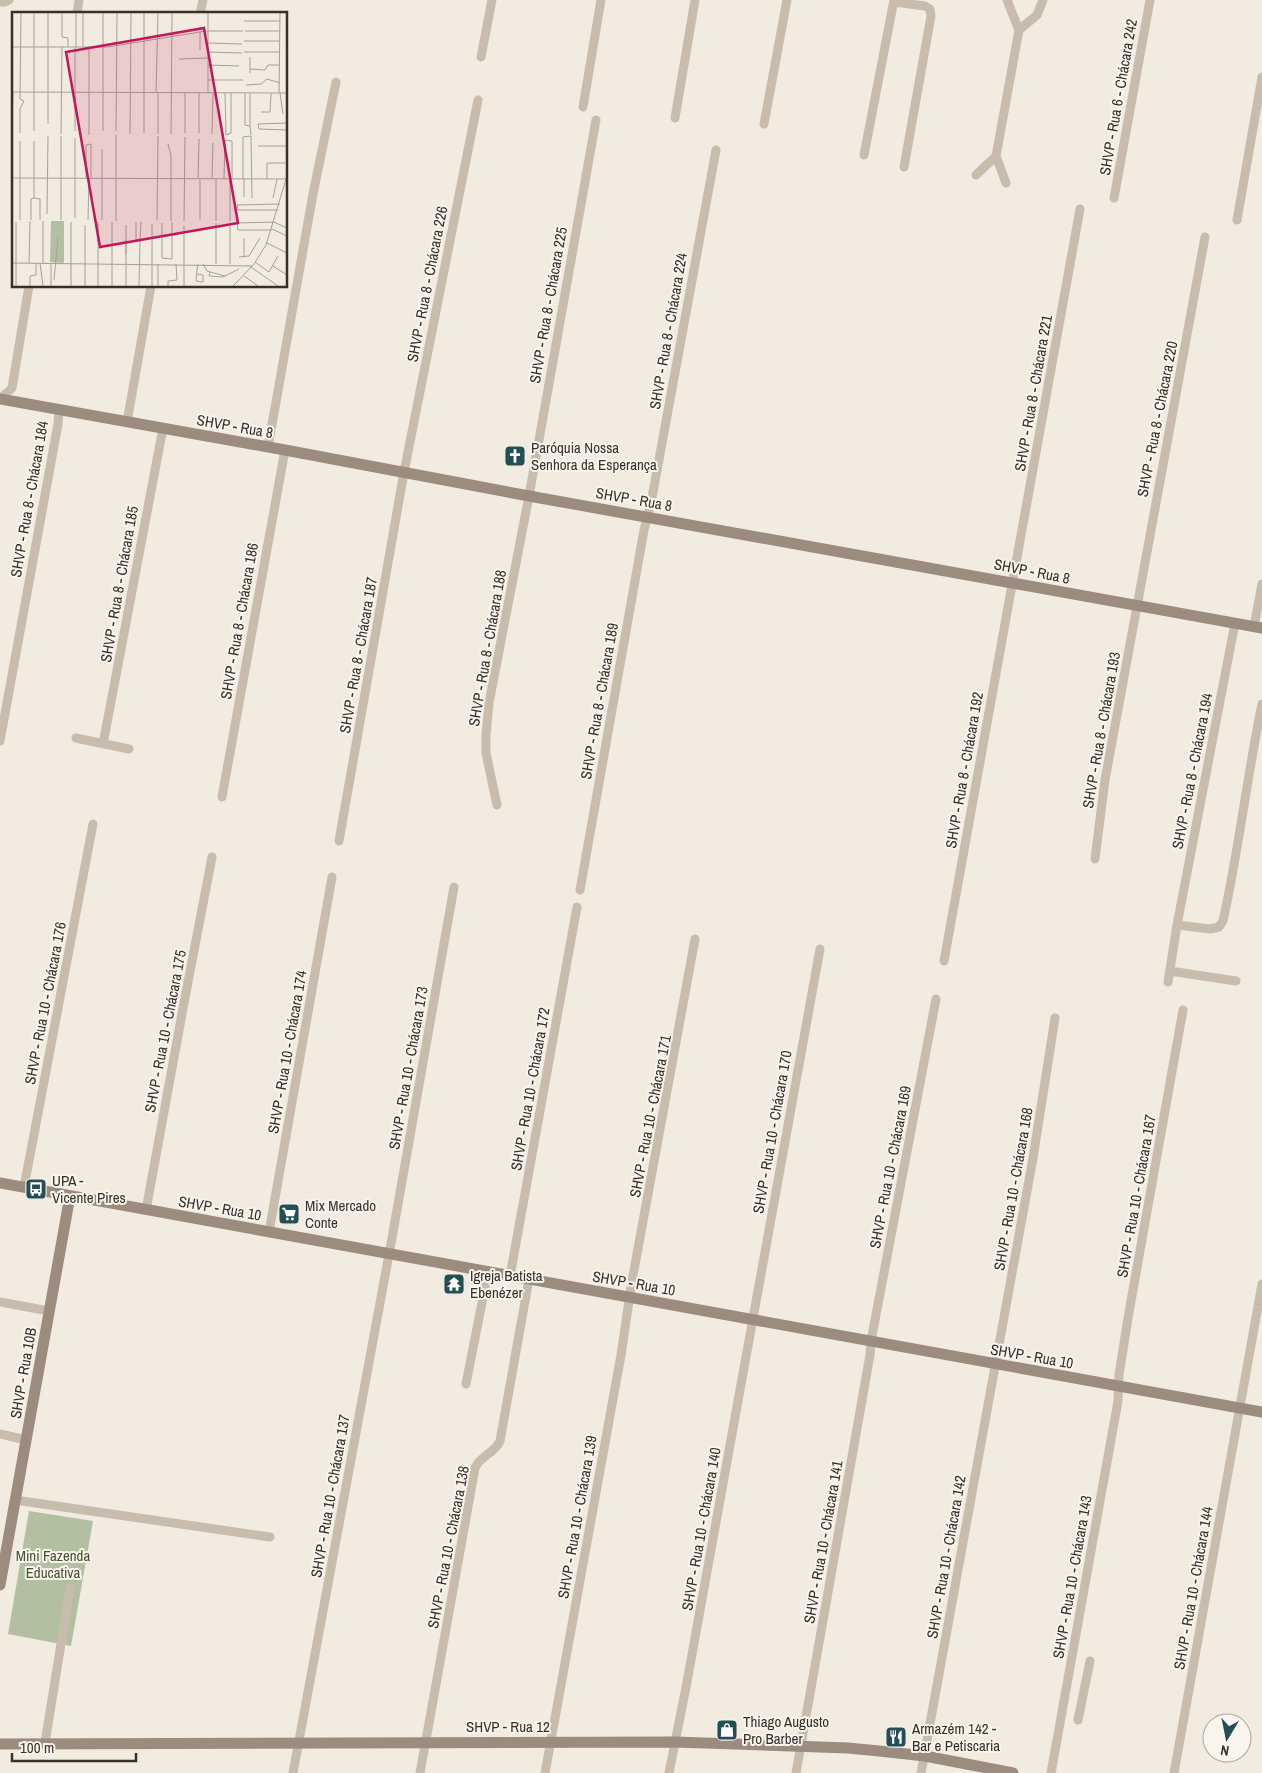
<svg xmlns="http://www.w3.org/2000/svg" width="1262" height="1773" viewBox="0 0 1262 1773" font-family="'Archivo Narrow',sans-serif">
  <rect width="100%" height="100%" fill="#f1ebe0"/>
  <!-- green -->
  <path fill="#b3bfa1" d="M29,1511L93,1521L71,1646L8,1634Z"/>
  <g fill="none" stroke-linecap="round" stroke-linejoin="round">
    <!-- street -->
    <path stroke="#c8bcad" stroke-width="9" d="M1007,0L1019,30
      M0,2H5L9,0
      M894,2L925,6L930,9L931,16L904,167
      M77,13L79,0
      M200,14L203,0
      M481,57L492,0
      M583,107L601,0
      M675,118L695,0
      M764,124L787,0
      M864,155L894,0
      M996,156L1019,30L1037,15L1043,0
      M976,175L996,156L1006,183
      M1114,198L1150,0
      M1237,220L1262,77
      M0,399L12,388L29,286
      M127,422L151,286
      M268,447L313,194L336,82
      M1235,623L1177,925L1210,929L1219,927L1223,921C1239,849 1247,776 1262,704
      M1254,627L1262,584
      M76,738L129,749
      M0,741L58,424L59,409
      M103,744L163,428
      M222,797L285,450
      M497,805L486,753V735L489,703L529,496L596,120
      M339,841L404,472L478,100
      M1095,859L1105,780L1205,237
      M580,890L644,530L651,503L716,150
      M944,961L1080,209
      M1170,971L1236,981
      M1168,982L1177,925
      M24,1187L93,824
      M146,1210L184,1003L212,857
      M269,1232L332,877
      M510,1276L577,907
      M0,1302L49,1311
      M466,1384L488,1272
      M0,1434L26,1440
      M15,1500L270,1537
      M1078,1720L1090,1661
      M45,1743L70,1588
      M293,1773L392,1238L454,887
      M420,1773L475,1468C480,1456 494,1454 500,1441L529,1279
      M545,1773L621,1355L632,1281L695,939
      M669,1773L687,1682L820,949
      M796,1773L870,1355L871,1341L936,999
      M921,1773L1033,1158L1055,1018
      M1051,1773L1118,1401L1119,1375L1128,1318L1183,1010
      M1174,1773L1262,1284"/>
    <!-- secondary -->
    <path stroke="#9c8c7e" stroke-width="11" d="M0,399L285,450L529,496L1262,628
      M0,1183L1262,1412
      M0,1585L70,1196
      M0,1744L675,1742L848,1748L879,1751L925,1756L1013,1773"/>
  </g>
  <!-- icons -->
  <defs>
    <g id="church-square" transform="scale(1.125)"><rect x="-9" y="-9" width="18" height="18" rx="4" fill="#244e55" stroke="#f9f4ec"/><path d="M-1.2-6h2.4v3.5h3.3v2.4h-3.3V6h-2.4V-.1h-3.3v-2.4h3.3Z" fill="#fff"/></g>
    <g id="bus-square" transform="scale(1.125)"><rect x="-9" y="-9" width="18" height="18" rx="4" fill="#244e55" stroke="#f9f4ec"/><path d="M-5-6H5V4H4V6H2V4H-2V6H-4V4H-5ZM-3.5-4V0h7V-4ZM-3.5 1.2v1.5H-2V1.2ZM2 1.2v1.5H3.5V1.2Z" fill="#fff"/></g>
    <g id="supermarket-square" transform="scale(1.125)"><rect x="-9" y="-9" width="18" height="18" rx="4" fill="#244e55" stroke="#f9f4ec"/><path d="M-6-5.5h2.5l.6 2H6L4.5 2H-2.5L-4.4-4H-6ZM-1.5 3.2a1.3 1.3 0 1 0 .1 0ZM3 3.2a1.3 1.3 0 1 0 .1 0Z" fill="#fff"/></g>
    <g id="temple-square" transform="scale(1.125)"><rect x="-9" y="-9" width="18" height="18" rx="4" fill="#244e55" stroke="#f9f4ec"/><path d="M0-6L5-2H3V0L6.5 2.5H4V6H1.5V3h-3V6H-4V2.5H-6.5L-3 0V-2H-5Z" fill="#fff"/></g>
    <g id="shop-square" transform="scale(1.125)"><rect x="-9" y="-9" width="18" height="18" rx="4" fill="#244e55" stroke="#f9f4ec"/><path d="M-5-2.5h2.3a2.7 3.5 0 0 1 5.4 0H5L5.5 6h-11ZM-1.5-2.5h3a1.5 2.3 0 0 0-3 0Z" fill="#fff"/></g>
    <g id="restaurant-square" transform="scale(1.125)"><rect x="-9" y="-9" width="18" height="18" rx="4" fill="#244e55" stroke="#f9f4ec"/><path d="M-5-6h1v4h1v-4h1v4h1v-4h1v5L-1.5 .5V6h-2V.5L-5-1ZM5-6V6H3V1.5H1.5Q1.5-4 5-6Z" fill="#fff"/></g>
  </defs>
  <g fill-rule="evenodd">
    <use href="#church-square" x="515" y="456"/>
    <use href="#bus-square" x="36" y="1189"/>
    <use href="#supermarket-square" x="289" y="1214"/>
    <use href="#temple-square" x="454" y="1284"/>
    <use href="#shop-square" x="727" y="1730"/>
    <use href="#restaurant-square" x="896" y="1737"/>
  </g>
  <g text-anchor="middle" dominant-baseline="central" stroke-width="4" stroke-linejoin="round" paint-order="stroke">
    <!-- street labels -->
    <g font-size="15" fill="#37302b" stroke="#f9f4ec">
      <text transform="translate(1118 97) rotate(-80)">SHVP - Rua 6 - Chácara 242</text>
      <text transform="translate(427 284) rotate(-79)">SHVP - Rua 8 - Chácara 226</text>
      <text transform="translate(548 305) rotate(-80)">SHVP - Rua 8 - Chácara 225</text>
      <text transform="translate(668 331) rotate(-80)">SHVP - Rua 8 - Chácara 224</text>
      <text transform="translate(1033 393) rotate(-80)">SHVP - Rua 8 - Chácara 221</text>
      <text transform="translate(1157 419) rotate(-79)">SHVP - Rua 8 - Chácara 220</text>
      <text transform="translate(235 426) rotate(10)">SHVP - Rua 8</text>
      <text transform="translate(29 499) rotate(-80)">SHVP - Rua 8 - Chácara 184</text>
      <text transform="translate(634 499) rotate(10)">SHVP - Rua 8</text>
      <text transform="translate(1032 571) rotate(11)">SHVP - Rua 8</text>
      <text transform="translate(119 584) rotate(-80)">SHVP - Rua 8 - Chácara 185</text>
      <text transform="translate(239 621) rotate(-80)">SHVP - Rua 8 - Chácara 186</text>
      <text transform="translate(487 648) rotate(-80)">SHVP - Rua 8 - Chácara 188</text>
      <text transform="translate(358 655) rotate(-80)">SHVP - Rua 8 - Chácara 187</text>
      <text transform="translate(599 701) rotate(-80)">SHVP - Rua 8 - Chácara 189</text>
      <text transform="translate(1101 730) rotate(-80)">SHVP - Rua 8 - Chácara 193</text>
      <text transform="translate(964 770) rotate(-80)">SHVP - Rua 8 - Chácara 192</text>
      <text transform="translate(1192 771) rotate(-79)">SHVP - Rua 8 - Chácara 194</text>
      <text transform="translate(45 1003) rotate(-79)">SHVP - Rua 10 - Chácara 176</text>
      <text transform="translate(165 1031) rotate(-79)">SHVP - Rua 10 - Chácara 175</text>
      <text transform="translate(287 1052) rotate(-80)">SHVP - Rua 10 - Chácara 174</text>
      <text transform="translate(408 1068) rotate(-80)">SHVP - Rua 10 - Chácara 173</text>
      <text transform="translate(530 1089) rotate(-80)">SHVP - Rua 10 - Chácara 172</text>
      <text transform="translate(650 1116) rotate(-79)">SHVP - Rua 10 - Chácara 171</text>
      <text transform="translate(772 1132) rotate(-80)">SHVP - Rua 10 - Chácara 170</text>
      <text transform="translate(890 1167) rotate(-79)">SHVP - Rua 10 - Chácara 169</text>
      <text transform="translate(1013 1189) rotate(-80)">SHVP - Rua 10 - Chácara 168</text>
      <text transform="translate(1136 1196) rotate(-80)">SHVP - Rua 10 - Chácara 167</text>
      <text transform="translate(220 1208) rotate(10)">SHVP - Rua 10</text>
      <text transform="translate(634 1283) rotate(10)">SHVP - Rua 10</text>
      <text transform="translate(1032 1356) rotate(10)">SHVP - Rua 10</text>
      <text transform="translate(23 1373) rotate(-80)">SHVP - Rua 10B</text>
      <text transform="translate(330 1496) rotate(-80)">SHVP - Rua 10 - Chácara 137</text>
      <text transform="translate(577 1517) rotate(-80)">SHVP - Rua 10 - Chácara 139</text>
      <text transform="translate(701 1529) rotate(-80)">SHVP - Rua 10 - Chácara 140</text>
      <text transform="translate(823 1542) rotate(-80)">SHVP - Rua 10 - Chácara 141</text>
      <text transform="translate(448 1547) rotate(-79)">SHVP - Rua 10 - Chácara 138</text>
      <text transform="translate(946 1557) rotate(-80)">SHVP - Rua 10 - Chácara 142</text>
      <text transform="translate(1072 1577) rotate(-80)">SHVP - Rua 10 - Chácara 143</text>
      <text transform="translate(1193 1588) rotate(-80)">SHVP - Rua 10 - Chácara 144</text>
      <text x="508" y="1726">SHVP - Rua 12</text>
    </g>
    <!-- poi labels -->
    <g font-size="15" fill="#37302b" stroke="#f9f4ec" text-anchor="start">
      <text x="531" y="447">Paróquia Nossa<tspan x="531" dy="17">Senhora da Esperança</tspan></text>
      <text x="52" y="1180">UPA -<tspan x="52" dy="17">Vicente Pires</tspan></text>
      <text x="305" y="1205">Mix Mercado<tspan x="305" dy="17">Conte</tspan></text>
      <text x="470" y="1275">Igreja Batista<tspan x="470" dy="17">Ebenézer</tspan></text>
      <text x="743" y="1721">Thiago Augusto<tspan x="743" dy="17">Pro Barber</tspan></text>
      <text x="912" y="1728">Armazém 142 -<tspan x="912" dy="17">Bar e Petiscaria</tspan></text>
    </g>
    <!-- park labels -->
    <g font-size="15" fill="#445431" stroke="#f9f4ec">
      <text x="53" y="1555">Mini Fazenda<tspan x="53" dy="17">Educativa</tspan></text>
    </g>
  </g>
  <!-- overview -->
  <g transform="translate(12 12)">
    <rect width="275" height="275" fill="#f1ebe0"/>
    <path d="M39,209H52V251L38,250Z" fill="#b3bfa1"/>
    <path fill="none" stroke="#a7a098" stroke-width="1" d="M50,1V25L56,26V35M232,9H268M233,19H268M188,20V38M232,29H268M196,31L230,32M0,35H96L194,19H231M64,35V1M71,35V1M77,36V123M196,40L230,41M232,40H267M238,45V61M167,47L196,46M196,53L227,54M238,57L253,58L256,53H267M196,68H231M234,73L249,72L255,67L268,71M0,80L275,81M144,80L146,1M196,81V1M213,81L214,123L219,121V81M233,81V113L238,114L239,123M267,81L268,1M268,81L271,102M249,100H258L259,81M0,110L1,80M275,111L246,112L247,117L275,118M36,112V1M238,114V81M22,119V1M63,119V35M91,119V1M104,119L105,1M8,121V97L12,89L8,87L9,1M132,121V1M173,121V81M187,121V81M49,122L50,35M118,122L119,1M146,122V80M159,122L160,1M200,122L201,81M22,129V186M156,132L159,143V209M246,134H275M0,166L275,167M74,166V133L79,132V166M186,167L187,127M200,167L201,131M212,167L213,128L220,129V167M231,167V125L239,124L240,186M232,167V185M255,167V151H273M261,186L265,167M266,198H226L225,193L268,192M35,202L36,124M63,206V126M8,208V129M19,208V187L22,186L28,187V208M49,208V124M76,208L77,166M90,208V137M145,208L146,124M188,208V167M104,209V123M172,209L173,125M204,209V167M218,209V167M124,210V227L128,228M150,211V246L160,247V210M260,217L275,224M260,218H226L225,211L262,210L275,216M128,229L129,210M255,231L275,241M114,243V227M227,245L237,244L248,226M232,245V226M243,250L257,260L266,244M0,251L240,254M17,251L18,209M28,251L31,274M31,251V209M191,252L195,259L213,264M204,252V211M218,252V211M261,254L275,263M239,255L266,274M198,260L197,264L211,265L227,257M185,262L191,263V270L184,269L185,258L186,252M232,264L246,274M42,268L46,225M4,274V210M18,274V264L24,263V251M39,274V252M59,274V210M73,274V213M86,274V210M100,274V210M114,274V213M127,274L128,228M140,274V212M146,274V252M156,274V269L165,268L164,252M172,274V214M221,274L242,252L254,233L275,164"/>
    <path fill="#c2185b" fill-opacity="0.15" stroke="#c2185b" stroke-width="2.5" d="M192,16L226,211L88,235L54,40Z"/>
    <rect width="275" height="275" fill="none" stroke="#37302b" stroke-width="2.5"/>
  </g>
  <!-- north arrow -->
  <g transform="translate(1227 1738) rotate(190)"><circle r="24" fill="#f9f4ec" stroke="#aba69f"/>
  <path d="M0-4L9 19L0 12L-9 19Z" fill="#244e55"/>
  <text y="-8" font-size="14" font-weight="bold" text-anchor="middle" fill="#37302b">N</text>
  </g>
  <!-- scale -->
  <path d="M12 1753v8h124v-8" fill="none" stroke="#37302b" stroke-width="2.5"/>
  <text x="20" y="1753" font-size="15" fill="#37302b" stroke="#f9f4ec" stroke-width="4" paint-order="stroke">100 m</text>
</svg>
